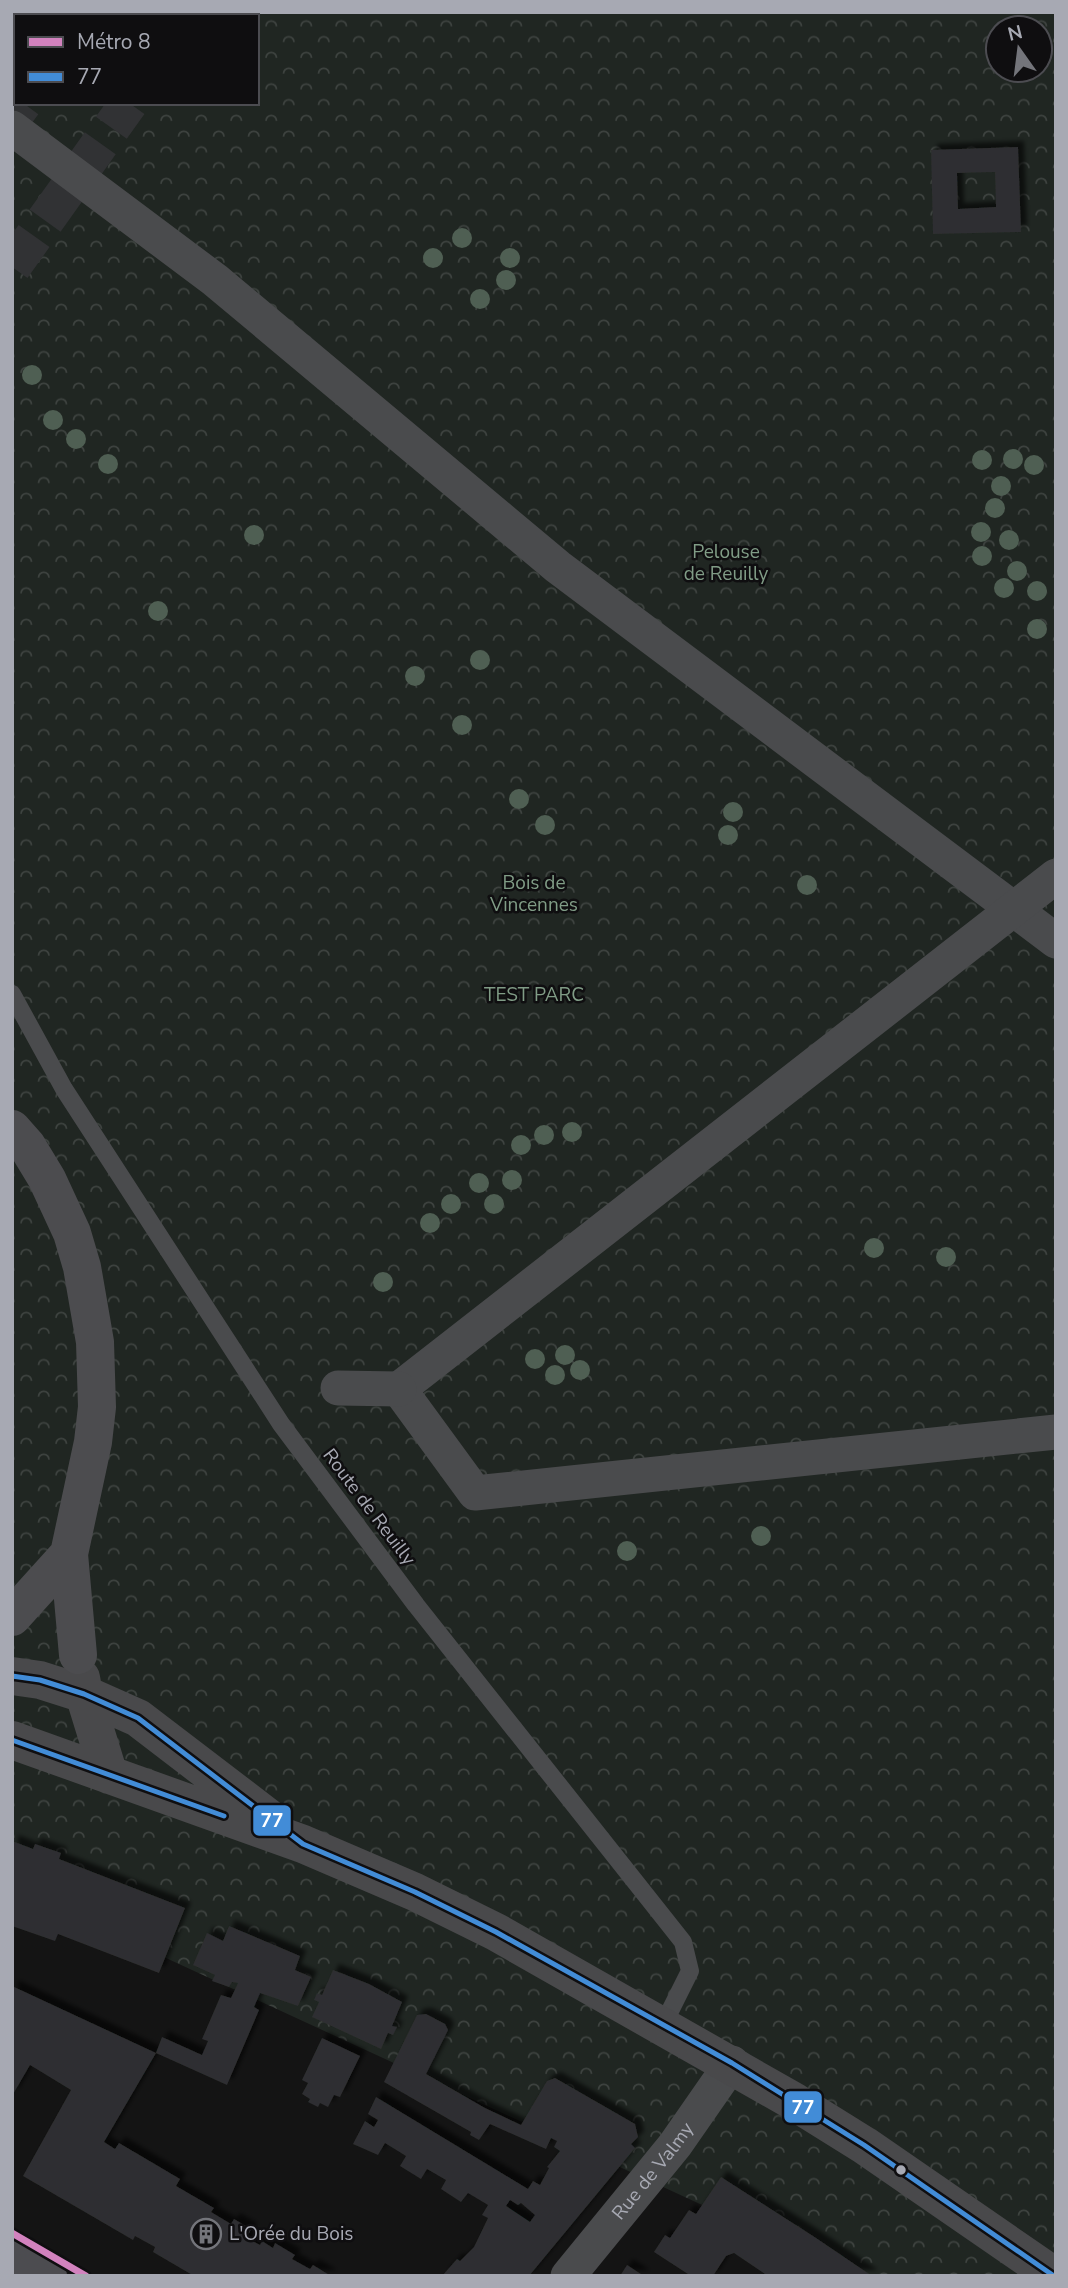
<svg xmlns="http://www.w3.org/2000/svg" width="1068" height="2288" viewBox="0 0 1068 2288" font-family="'Nunito Sans',sans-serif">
  <defs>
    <pattern id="park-crowns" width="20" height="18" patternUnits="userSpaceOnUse" patternTransform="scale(1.75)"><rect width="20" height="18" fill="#202622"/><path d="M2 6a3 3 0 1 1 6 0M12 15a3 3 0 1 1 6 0" fill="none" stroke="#3e4340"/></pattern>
    <filter id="shadow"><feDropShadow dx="6" dy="-6" stdDeviation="2" flood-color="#0009"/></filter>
  </defs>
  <rect width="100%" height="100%" fill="#141414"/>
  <!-- park -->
  <path fill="url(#park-crowns)" fill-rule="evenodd" d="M12,12H1056V2276H856L12,1887ZM16,16H257V103H16ZM998,28H1040V70H998Z"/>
  <!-- building -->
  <path fill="#2e2f30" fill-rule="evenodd" filter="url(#shadow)" d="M1018,147L1021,232L933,234L931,150ZM995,172L996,207L958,209L957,173Z
    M12,1841L33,1849L35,1844L61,1853L59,1859L185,1908L159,1973L58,1934L55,1941L12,1926Z
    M229,1926L300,1956L295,1970L311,1977L298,2006L260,1993L254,2007L259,2010L227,2085L156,2053L162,2037L202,2055L208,2041L202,2039L221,1995L231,1998L238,1983L232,1982L229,1987L212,1981L215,1975L193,1965L207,1933L223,1941Z
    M333,1970L369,1984L402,2002L392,2026L397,2027L393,2035L388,2033L381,2049L312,2017L319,2002L314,2000L317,1993L322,1995Z
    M12,1986L156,2053L104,2142L115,2149L119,2143L180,2179L176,2186L214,2208L211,2212L231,2224L234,2219L251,2229L247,2238L260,2245L262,2241L273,2248L275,2243L295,2255L292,2259L310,2269L313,2265L331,2276H194L153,2252L155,2247L135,2236L133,2240L23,2176L71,2090L30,2065L12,2096Z
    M426,2014L445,2024L448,2030L426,2074L485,2108L521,2125L547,2081L555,2078L635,2124L638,2137L631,2144L635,2148L529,2276H442L457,2259L460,2261L474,2247L488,2218L482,2215L488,2205L468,2193L461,2202L441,2189L446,2180L427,2169L421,2179L400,2166L406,2156L385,2143L378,2155L353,2144L365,2121L374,2127L378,2120L368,2114L376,2097L528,2189L533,2181L540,2185L549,2168L547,2167L560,2151L554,2147L557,2141L551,2138L546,2149L490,2124L479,2140L470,2135L471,2132L384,2082L417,2015ZM510,2200L518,2205L521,2203L535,2215L530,2222L506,2206Z
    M322,2038L360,2056L340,2097L334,2095L328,2107L320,2103L318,2107L308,2102L310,2099L302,2094L308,2083L302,2080Z
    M721,2177L816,2238L872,2276H768L734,2253L726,2256L713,2276H691L654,2252L665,2235L670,2238L689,2210L696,2214Z
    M627,2265L644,2276H620Z"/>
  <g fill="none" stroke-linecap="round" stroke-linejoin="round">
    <!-- highway-tunnel -->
    <path stroke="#313234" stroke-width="38" stroke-dasharray="38 19" stroke-linecap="butt" d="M87,16L89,12
      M191,16L193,12
      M12,118L23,103
      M12,267L129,103"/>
    <!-- lane -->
    <path stroke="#4a4b4d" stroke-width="18" d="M12,994L64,1089L281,1424L416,1605L683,1942L690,1971L663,2025"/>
    <!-- street -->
    <g stroke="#4a4b4d" stroke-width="35">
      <path d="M12,128L215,280L558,567L1056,941"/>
      <path d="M1056,876L399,1389L475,1493L1056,1432"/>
      <path d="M338,1388L399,1389"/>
      <path id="s1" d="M568,2276L675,2145L732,2063"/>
    </g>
    <!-- secondary -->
    <path stroke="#49494b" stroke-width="38" d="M12,1676L40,1680L84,1694L138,1718L274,1822
      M81,1678L84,1694L109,1775
      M12,1740L303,1844L415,1892L496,1932L795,2102L864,2145L1054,2276"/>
    <!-- primary -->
    <path stroke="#4c4c50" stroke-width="38" d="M12,2255L48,2276"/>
    <!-- highway -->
    <path stroke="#4c4c4f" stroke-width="38" d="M12,1129L27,1146L47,1179L72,1233L82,1267L95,1342L97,1407L93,1442L69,1554L78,1655
      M12,1617L69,1554"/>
    <!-- bus-1 casing -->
    <g stroke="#0f0e10" stroke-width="10">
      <path id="bus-1" d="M12,1676L40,1680L84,1694L138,1718L303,1844L415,1892L496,1932L732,2063L864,2145L1054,2276
        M12,1740L224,1816"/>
    </g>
    <!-- bus-1 -->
    <use href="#bus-1" stroke="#428cd7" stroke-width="5"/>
    <!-- metro-1 casing -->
    <g stroke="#0f0e10" stroke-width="12">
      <path id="metro-1" d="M12,2233L86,2276"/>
    </g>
    <!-- metro-1 -->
    <use href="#metro-1" stroke="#d282be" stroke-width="7"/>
  </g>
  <!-- trees -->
  <g fill="#4f5f53">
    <circle cx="462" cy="238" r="10"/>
    <circle cx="433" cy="258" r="10"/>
    <circle cx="510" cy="258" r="10"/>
    <circle cx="506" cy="280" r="10"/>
    <circle cx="480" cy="299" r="10"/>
    <circle cx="32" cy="375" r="10"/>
    <circle cx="53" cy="420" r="10"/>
    <circle cx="76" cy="439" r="10"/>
    <circle cx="1013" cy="459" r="10"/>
    <circle cx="982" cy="460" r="10"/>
    <circle cx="108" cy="464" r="10"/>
    <circle cx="1034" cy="465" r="10"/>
    <circle cx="1001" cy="486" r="10"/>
    <circle cx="995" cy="508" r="10"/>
    <circle cx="981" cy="532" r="10"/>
    <circle cx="254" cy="535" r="10"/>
    <circle cx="1009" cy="540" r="10"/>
    <circle cx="982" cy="556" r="10"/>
    <circle cx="1017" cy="571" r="10"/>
    <circle cx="1004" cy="588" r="10"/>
    <circle cx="1037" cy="591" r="10"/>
    <circle cx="158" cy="611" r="10"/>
    <circle cx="1037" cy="629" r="10"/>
    <circle cx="480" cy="660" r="10"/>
    <circle cx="415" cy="676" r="10"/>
    <circle cx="462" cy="725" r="10"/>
    <circle cx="519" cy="799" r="10"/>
    <circle cx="733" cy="812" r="10"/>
    <circle cx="545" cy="825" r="10"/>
    <circle cx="728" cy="835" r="10"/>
    <circle cx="807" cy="885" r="10"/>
    <circle cx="572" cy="1132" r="10"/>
    <circle cx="544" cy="1135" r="10"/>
    <circle cx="521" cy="1145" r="10"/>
    <circle cx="512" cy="1180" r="10"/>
    <circle cx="479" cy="1183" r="10"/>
    <circle cx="451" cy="1204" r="10"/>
    <circle cx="494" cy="1204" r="10"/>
    <circle cx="430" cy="1223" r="10"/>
    <circle cx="874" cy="1248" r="10"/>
    <circle cx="946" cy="1257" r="10"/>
    <circle cx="383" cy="1282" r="10"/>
    <circle cx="565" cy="1355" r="10"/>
    <circle cx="535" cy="1359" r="10"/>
    <circle cx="580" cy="1370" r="10"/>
    <circle cx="555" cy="1375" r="10"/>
    <circle cx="761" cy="1536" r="10"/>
    <circle cx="627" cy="1551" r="10"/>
  </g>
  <!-- icons -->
  <defs>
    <g id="building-ring" transform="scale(1.575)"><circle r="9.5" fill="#0f0e10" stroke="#74757b" stroke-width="1.5"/><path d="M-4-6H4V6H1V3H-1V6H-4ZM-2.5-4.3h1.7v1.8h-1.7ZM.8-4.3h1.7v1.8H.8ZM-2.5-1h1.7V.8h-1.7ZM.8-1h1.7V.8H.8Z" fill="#74757b"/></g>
  </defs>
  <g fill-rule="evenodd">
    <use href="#building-ring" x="206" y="2234"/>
  </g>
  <!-- markers -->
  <circle fill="#a7a9b3" stroke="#0f0e10" stroke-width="2.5" cx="901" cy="2170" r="6"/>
  <g text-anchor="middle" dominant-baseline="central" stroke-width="5" stroke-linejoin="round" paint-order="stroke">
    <!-- park labels -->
    <g font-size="19" fill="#809c86" stroke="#0f0e10">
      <text x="726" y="552">Pelouse<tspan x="726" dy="22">de Reuilly</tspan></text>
      <text x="534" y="883">Bois de<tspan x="534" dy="22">Vincennes</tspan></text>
      <text x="534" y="995">TEST PARC</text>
    </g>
    <!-- street labels -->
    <g font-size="19" fill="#a7a9b3" stroke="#0f0e10">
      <text transform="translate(369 1507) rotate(53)">Route de Reuilly</text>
      <text stroke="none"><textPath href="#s1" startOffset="135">Rue de Valmy</textPath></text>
    </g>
    <!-- poi labels -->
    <g font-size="19" fill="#a7a9b3" stroke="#0f0e10" text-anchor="start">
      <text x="229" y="2234">L'Orée du Bois</text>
    </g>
  </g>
  <g stroke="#0f0e10" stroke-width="2.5">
    <rect x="252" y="1804" width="40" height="33" rx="7" fill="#428cd7"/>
    <rect x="783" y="2090" width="40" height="34" rx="7" fill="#428cd7"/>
  </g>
  <g font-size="19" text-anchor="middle" font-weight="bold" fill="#fff">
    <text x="272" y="1827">77</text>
    <text x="803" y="2114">77</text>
  </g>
  <!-- border -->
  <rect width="1068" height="2288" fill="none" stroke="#a7a9b3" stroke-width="28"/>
  <!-- legend -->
  <rect x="14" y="14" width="245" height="91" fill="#0f0e10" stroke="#4c4c51" stroke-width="2"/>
  <rect x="28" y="37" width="35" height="10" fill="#d282be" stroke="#4c4c51" stroke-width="2"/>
  <text x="77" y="49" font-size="21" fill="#a7a9b3">Métro 8</text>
  <rect x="28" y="72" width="35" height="10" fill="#428cd7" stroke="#4c4c51" stroke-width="2"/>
  <text x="77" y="84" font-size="21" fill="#a7a9b3">77</text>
  <!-- north arrow -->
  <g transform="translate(1019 49) rotate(346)"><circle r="33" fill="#0f0e10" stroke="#4c4c51" stroke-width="2"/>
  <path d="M0-5L12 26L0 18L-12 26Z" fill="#74757b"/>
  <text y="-10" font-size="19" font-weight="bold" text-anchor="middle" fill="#a7a9b3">N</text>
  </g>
</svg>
